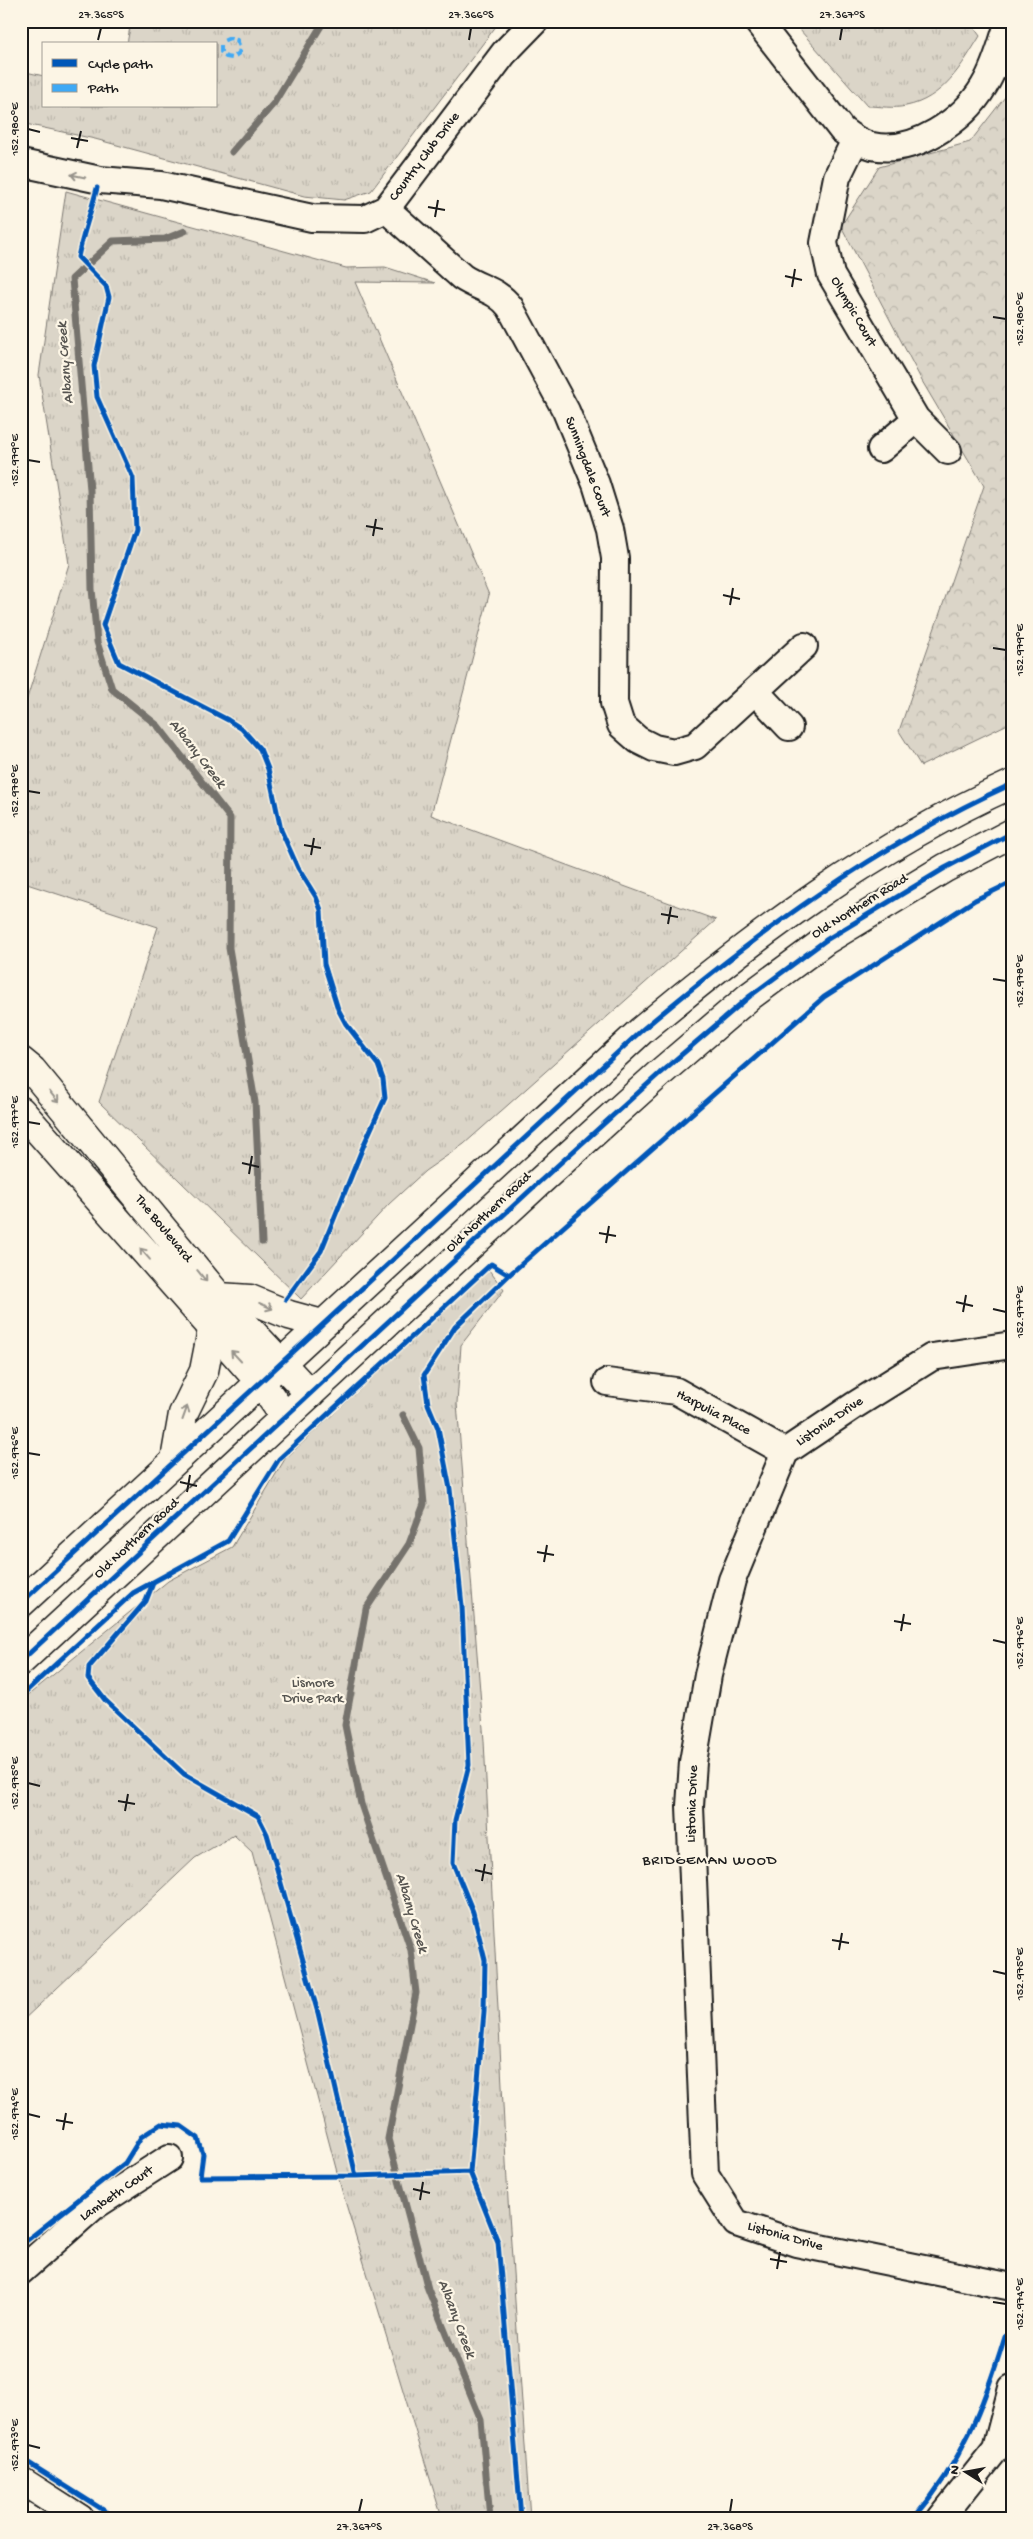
<svg xmlns="http://www.w3.org/2000/svg" width="1033" height="2539" viewBox="0 0 1033 2539" font-family="'Gochi Hand',sans-serif">
  <defs>
    <pattern id="forest-crowns" width="20" height="18" patternUnits="userSpaceOnUse" patternTransform="scale(1.25)"><rect width="20" height="18" fill="#dbd5c8"/><path d="M2 6a3 3 0 1 1 6 0M12 15a3 3 0 1 1 6 0" fill="none" stroke="#bbb6ab"/></pattern>
    <pattern id="park-tufts" width="24" height="20" patternUnits="userSpaceOnUse" patternTransform="scale(1.25)"><rect width="24" height="20" fill="#dbd5c8"/><path d="M3 7l-1-3M5 7V3M7 7l1-3M15 17l-1-3M17 17v-4M19 17l1-3" fill="none" stroke="#bbb6ab"/></pattern>
  </defs>
  <rect width="100%" height="100%" fill="#fcf5e5"/>
  <filter id="ink" filterUnits="userSpaceOnUse"><feTurbulence type="fractalNoise" baseFrequency=".02" numOctaves="2"/><feDisplacementMap in="SourceGraphic" scale="10" xChannelSelector="R" yChannelSelector="G"/><feConvolveMatrix kernelMatrix="1 2 1 2 8 2 1 2 1" color-interpolation-filters="sRGB"/></filter>
  <g filter="url(#ink)">
    <!-- forest -->
    <path fill="url(#forest-crowns)" stroke="#7c7872" d="M1005,97L1012,107V722L921,766L899,731L984,486L922,381L841,226L879,167L970,142Z"/>
    <!-- park -->
    <path fill="url(#park-tufts)" stroke="#7c7872" d="M131,21H500L371,191L344,200L304,196L95,139L21,123V71L44,76V106H216V44H127Z
      M792,21H969L980,36C962,65 943,99 906,106C894,109 879,106 867,106Z
      M66,191L346,268L385,267L435,283L355,282L489,595L431,815L716,920L464,1144L425,1171L389,1204L301,1299L99,1102L158,927L21,882V708H24L69,564L39,375Z
      M489,1270L504,1290L461,1345L457,1403L484,1741L508,2200L530,2518H442L342,2191L252,1852L234,1835L195,1858L21,2022V1701L168,1581L232,1547L285,1459Z"/>
    <g fill="none" stroke-linecap="round" stroke-linejoin="round">
      <!-- stream -->
      <path stroke="#75726c" stroke-width="7" d="M232,152L274,103L324,21
        M185,231L165,239L113,241L72,279L90,490L92,589L97,642L112,689L158,726L230,818L229,948L255,1102L262,1242
        M403,1415L419,1448L424,1504L409,1544L366,1609L345,1725L361,1804L411,1950L416,1993L388,2139L428,2289L481,2420L490,2518"/>
      <!-- street casing -->
      <g stroke="#1c1c1c" stroke-width="30">
        <path id="street" d="M757,21L842,130C851,137 860,143 872,146C914,155 964,120 984,86C996,67 1002,42 1009,21
          M855,140L837,177L824,243L831,275L916,419
          M21,163L100,180L161,185L312,218L365,219L386,209L504,53L535,21
          M386,209L462,277C480,289 496,289 510,307L566,411L596,484L610,529L615,558L614,703L621,725L638,740L654,748L674,752L695,746L804,646
          M881,449L916,419L948,451
          M755,691L789,727
          M1012,1345L932,1357L855,1405L785,1452L732,1580L708,1675L693,1762L690,1806L705,2174L736,2223L796,2243L1012,2287
          M607,1382L676,1391L785,1452
          M21,2271L93,2207L169,2158
          M21,2480L80,2518
          M941,2518L996,2449L1012,2388"/>
      </g>
      <!-- secondary casing -->
      <g stroke="#1c1c1c" stroke-width="31">
        <path id="secondary" d="M21,1061L32,1070L219,1297L310,1394
          M21,1111L260,1382L285,1417"/>
      </g>
      <!-- highway casing -->
      <g stroke="#1c1c1c" stroke-width="31">
        <path id="highway" d="M219,1297L250,1299L289,1315L322,1324
          M175,1460L183,1414L204,1371L212,1330
          M21,1603L642,1030C756,934 875,846 1012,784
          M21,1661L537,1184L660,1073L750,996L826,940L945,868L1012,833"/>
      </g>
      <!-- street -->
      <use href="#street" stroke="#fcf5e5" stroke-width="26"/>
      <!-- secondary -->
      <use href="#secondary" stroke="#fcf5e5" stroke-width="28"/>
      <!-- highway -->
      <use href="#highway" stroke="#fcf5e5" stroke-width="28"/>
      <!-- quiet -->
      <path stroke="#3fa9f5" stroke-width="4" stroke-dasharray="8 4" stroke-linecap="butt" d="M221,45V52L226,57L232,58L239,53L240,47L237,40L230,38L223,41"/>
      <!-- cycleway casing -->
      <g stroke="#fcf5e5" stroke-width="8">
        <path id="cycleway" d="M97,188C91,212 83,233 78,257L106,286L109,297L94,366L97,397L133,478L135,530L103,625L119,663L228,720L242,729L260,749L268,769L281,830L298,868L316,897L321,910L324,964L338,1009L346,1024L378,1065L383,1079L385,1098L365,1142L321,1251L286,1299
          M509,1275L455,1327L424,1375L428,1404L438,1428L450,1489L462,1606L469,1765L455,1820L453,1863L473,1912L485,1960L484,2012L470,2172L498,2242L521,2518
          M21,1603L642,1030C756,934 875,846 1012,784
          M21,1661L537,1184L660,1073L750,996L826,940L945,868L1012,833
          M21,1696L133,1593L228,1541L279,1459L491,1264L509,1275L824,997L975,900L1012,882
          M356,2176L470,2172
          M21,2245L125,2163L141,2137L161,2124L181,2126L198,2138L203,2154L200,2177L356,2176L318,2013L267,1834L258,1816L184,1774L105,1700L88,1678L89,1667L146,1601L153,1583
          M21,2458L116,2518
          M914,2518C962,2463 984,2405 1005,2336"/>
      </g>
      <!-- cycleway -->
      <use href="#cycleway" stroke="#0057b8" stroke-width="5"/>
    </g>
    <!-- one-way arrows -->
    <defs><path id="oneway-shaft" d="M-6 0H5M1.5-3L5.5 0L1.5 3" fill="none" stroke-width="1.6" stroke-linecap="round" stroke-linejoin="round" transform="scale(1.25)"/></defs>
    <g stroke="#97938b">
      <use href="#oneway-shaft" transform="translate(78 176) rotate(-168)"/>
      <use href="#oneway-shaft" transform="translate(54 1097) rotate(51)"/>
      <use href="#oneway-shaft" transform="translate(145 1254) rotate(-131)"/>
      <use href="#oneway-shaft" transform="translate(202 1276) rotate(51)"/>
      <use href="#oneway-shaft" transform="translate(266 1306) rotate(24)"/>
      <use href="#oneway-shaft" transform="translate(236 1356) rotate(-133)"/>
      <use href="#oneway-shaft" transform="translate(185 1413) rotate(-70)"/>
    </g>
  </g>
  <!-- ticks -->
  <path fill="none" stroke="#1c1c1c" stroke-width="2" d="M98,40L101,28M469,40L471,28M840,40L842,28M28,129L40,132M71,138L88,141M77,148L81,131M428,207L445,210M435,217L438,200M785,276L802,280M792,287L795,269M993,317L1006,319M28,460L40,462M366,526L383,529M373,536L376,519M723,595L740,599M730,605L733,588M993,648L1006,650M28,791L40,793M304,845L321,848M311,855L314,838M661,914L678,917M668,924L671,907M993,979L1006,981M28,1122L40,1124M242,1163L259,1167M249,1174L252,1156M599,1233L616,1236M606,1243L609,1226M956,1302L973,1306M993,1309L1006,1312M963,1312L966,1295M28,1453L40,1455M180,1482L197,1486M187,1492L190,1475M537,1552L554,1555M544,1562L547,1545M894,1621L911,1624M901,1631L904,1614M993,1640L1006,1643M28,1783L40,1786M118,1801L135,1804M125,1811L128,1794M475,1870L492,1874M482,1881L485,1864M832,1940L849,1943M839,1950L842,1933M993,1971L1006,1974M28,2114L40,2117M56,2120L73,2123M63,2130L66,2113M413,2189L430,2193M420,2200L423,2182M770,2259L787,2262M777,2269L780,2252M993,2302L1006,2304M28,2445L40,2448M359,2512L362,2499M730,2512L732,2499"/>
  <g text-anchor="middle" dominant-baseline="central" stroke-width="4.5" stroke-linejoin="round" paint-order="stroke">
    <!-- street labels -->
    <g font-size="14" fill="#1c1c1c" stroke="#fcf5e5">
      <text transform="translate(425 157) rotate(-53)">Country Club Drive</text>
      <text transform="translate(853 312) rotate(60)">Olympic Court</text>
      <text transform="translate(587 467) rotate(69)">Sunningdale Court</text>
      <text transform="translate(860 907) rotate(-32)">Old Northern Road</text>
      <text transform="translate(489 1213) rotate(-43)">Old Northern Road</text>
      <text transform="translate(163 1229) rotate(51)">The Boulevard</text>
      <text transform="translate(713 1413) rotate(28)">Harpulia Place</text>
      <text transform="translate(830 1422) rotate(-34)">Listonia Drive</text>
      <text transform="translate(137 1539) rotate(-43)">Old Northern Road</text>
      <text transform="translate(693 1804) rotate(-88)">Listonia Drive</text>
      <text transform="translate(117 2194) rotate(-35)">Lambeth Court</text>
      <text transform="translate(785 2237) rotate(16)">Listonia Drive</text>
    </g>
    <!-- park labels -->
    <g font-size="14" fill="#555450" stroke="#fcf5e5">
      <text x="313" y="1683">Lismore<tspan x="313" dy="16">Drive Park</tspan></text>
    </g>
    <!-- water labels -->
    <g font-size="15" font-style="italic" fill="#575551" stroke="#fcf5e5">
      <text transform="translate(66 363) rotate(-95)">Albany Creek</text>
      <text transform="translate(197 754) rotate(52)">Albany Creek</text>
      <text transform="translate(411 1913) rotate(73)">Albany Creek</text>
      <text transform="translate(456 2319) rotate(69)">Albany Creek</text>
    </g>
    <!-- neighbourhood labels -->
    <g font-size="15" letter-spacing="1" fill="#1c1c1c" stroke="#fcf5e5">
      <text x="710" y="1861">BRIDGEMAN WOOD</text>
    </g>
  </g>
  <!-- margin -->
  <rect width="1033" height="2539" fill="none" stroke="#fcf5e5" stroke-width="55"/>
  <!-- legend -->
  <rect x="42" y="42" width="175" height="65" fill="#fcf5e5" stroke="#a29e95"/>
  <rect x="52" y="59" width="25" height="8" fill="#0057b8" stroke="#a29e95"/>
  <text x="88" y="68" font-size="15" fill="#1c1c1c">Cycle path</text>
  <rect x="52" y="84" width="25" height="8" fill="#3fa9f5" stroke="#a29e95"/>
  <text x="88" y="92" font-size="15" fill="#1c1c1c">Path</text>
  <!-- north arrow -->
  <g transform="translate(966 2472) rotate(281)" stroke="#fcf5e5" stroke-width="4" paint-order="stroke">
  <path d="M0-4L9 19L0 12L-9 19Z" fill="#1c1c1c"/>
  <text y="-8" font-size="14" font-weight="bold" text-anchor="middle" fill="#1c1c1c">N</text>
  </g>
  <rect x="28" y="28" width="978" height="2484" fill="none" stroke="#1c1c1c" stroke-width="2"/>
  <g font-size="12" text-anchor="middle" fill="#1c1c1c">
    <text x="101" y="18">27.365°S</text>
    <text x="471" y="18">27.366°S</text>
    <text x="842" y="18">27.367°S</text>
    <text transform="translate(14 129) rotate(-90)" y="4">152.980°E</text>
    <text transform="translate(1019 319) rotate(-90)" y="4">152.980°E</text>
    <text transform="translate(14 460) rotate(-90)" y="4">152.979°E</text>
    <text transform="translate(1019 650) rotate(-90)" y="4">152.979°E</text>
    <text transform="translate(14 791) rotate(-90)" y="4">152.978°E</text>
    <text transform="translate(1019 981) rotate(-90)" y="4">152.978°E</text>
    <text transform="translate(14 1122) rotate(-90)" y="4">152.977°E</text>
    <text transform="translate(1019 1312) rotate(-90)" y="4">152.977°E</text>
    <text transform="translate(14 1453) rotate(-90)" y="4">152.976°E</text>
    <text transform="translate(1019 1643) rotate(-90)" y="4">152.976°E</text>
    <text transform="translate(14 1783) rotate(-90)" y="4">152.975°E</text>
    <text transform="translate(1019 1974) rotate(-90)" y="4">152.975°E</text>
    <text transform="translate(14 2114) rotate(-90)" y="4">152.974°E</text>
    <text transform="translate(1019 2304) rotate(-90)" y="4">152.974°E</text>
    <text transform="translate(14 2445) rotate(-90)" y="4">152.973°E</text>
    <text x="359" y="2530">27.367°S</text>
    <text x="730" y="2530">27.368°S</text>
  </g>
</svg>
